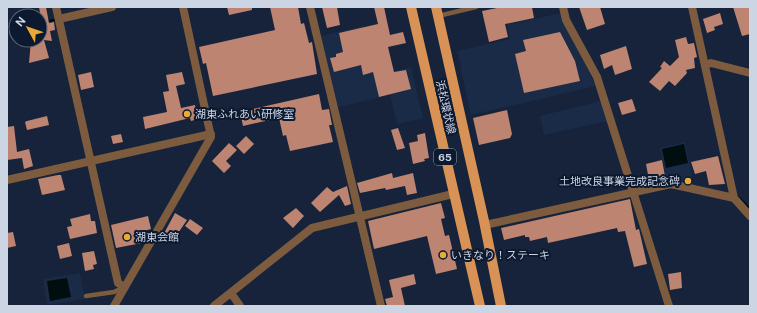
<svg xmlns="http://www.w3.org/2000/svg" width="757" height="313" viewBox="0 0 757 313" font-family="'Public Sans','Noto Sans JP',sans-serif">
  <rect width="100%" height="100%" fill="#16233a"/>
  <!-- built -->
  <path fill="#1a2b48" d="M561,13L596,86L471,115L457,51L510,39L507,25Z
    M363,26L375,76L411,67L423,118L397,124L390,95L338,107L321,36Z
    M601,101L607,121L544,135L540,116Z
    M685,142L694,186L671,180L667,181L660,148Z
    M80,273L85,299L47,305L43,279Z"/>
  <!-- water -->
  <path fill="#000e10" d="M684,144L688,163L666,168L662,149Z
    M67,278L71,297L50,301L47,281Z"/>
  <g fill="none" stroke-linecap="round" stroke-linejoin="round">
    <!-- stream -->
    <path stroke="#000e10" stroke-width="2.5" d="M40,23L54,20
      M7,30L16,28
      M738,197L750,209"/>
  </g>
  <!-- building -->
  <path fill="#bc8471" d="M39,7H46L49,23L54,22L55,30L50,31L52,41L44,40L49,58L29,63L31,40H40V30H43Z
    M227,7H252V10L229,15Z
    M270,7H298L301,24L304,23L309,43L312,42L317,74L213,96L206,63L203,64L199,47L275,30Z
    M322,7H337L340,25L327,28Z
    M374,7H384L390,35L403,32L406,43L388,47L394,72L406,70L411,89L379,97L373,72L363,75L361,65L334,72L330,58L336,57V54L343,52L339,33L378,24Z
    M502,7H532L534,18L505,24L508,37L489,42L482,11Z
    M579,7H600L605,24L587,30Z
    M733,7H750V34L742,36Z
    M720,13L723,24L714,27L715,30L707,33L703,19Z
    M560,32L575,61L580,81L524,93L515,54L526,51L523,40Z
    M686,37L688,44L694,43L697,57L694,58L695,68L686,70L687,73L675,86L669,81L660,91L649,82L662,68L660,67L664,61L670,66L679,57L675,40Z
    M626,46L632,69L615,75L612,65L604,69L600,55Z
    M91,72L94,87L81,90L78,75Z
    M182,72L185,84L176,86L181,108L195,105L198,119L191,121L190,118L145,129L143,117L167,112L163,92L169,91L166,75Z
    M319,94L322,110L329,109L332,125H329L333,142L290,151L286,135L283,136L279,118L243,126L240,112Z
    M632,99L636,111L622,115L618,103Z
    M507,110L512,134L510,138L479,145L473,118Z
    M47,116L49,125L27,130L25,122L27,121Z
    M14,126L17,152L29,149L33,166L24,169L22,158L7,160V127Z
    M398,128L405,148L397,150L391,130Z
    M425,133L429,158L424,159L425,161L413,164L409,143L418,141L417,135Z
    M121,134L123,142L113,144L111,136Z
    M246,136L254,144L244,154L236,146Z
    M229,143L237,150L226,161L231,166L224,173L212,161Z
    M718,156L725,184L709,185L706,171L695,174L691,162Z
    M662,160L665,176L649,180L646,164Z
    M392,173L393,178L413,173L417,193L407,195L405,186L386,190L385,188L360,193L357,183Z
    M58,175H61L65,190L42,195L38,179Z
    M347,186L351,204L345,206L339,195L320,212L311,203L327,187L333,192Z
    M630,199L636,230L639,229L647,264L634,267L625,231L618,232L617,228L548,243L547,237L530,241L529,237H525V235L504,240L501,228Z
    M441,203L445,218L441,219L445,236L449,235L457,269L436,274L427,236L374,249L368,221Z
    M296,208L304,216L293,228L283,218Z
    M175,213L187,220L172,242L162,237Z
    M90,214L91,221H95L97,233L70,239L67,227L72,226L70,219Z
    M148,216L151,229L139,232L142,243L116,248L111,225Z
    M190,219L203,228L197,235L185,226Z
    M13,232L16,246L7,248V233Z
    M69,243L72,256L60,259L57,246Z
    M94,251L97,264L93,265L94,269L85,271L82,253Z
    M681,272L682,288L670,290L668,274Z
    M414,274L416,284L401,288L405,306H387L385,299L393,297L389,280Z"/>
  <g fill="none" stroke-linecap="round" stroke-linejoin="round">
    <!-- service -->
    <path stroke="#7d5b3f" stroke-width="4.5" d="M438,16L476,7
      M86,296L114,292L124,287"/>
    <!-- minor -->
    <path stroke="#7d5b3f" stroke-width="8" d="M310,7L381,306
      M563,7L566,20L597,77L669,306
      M692,7L734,198
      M59,19L112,7
      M705,65L711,63L750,73
      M7,180L211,134
      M485,225L671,184L734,198L750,216
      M231,293L240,306
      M214,306L312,228L453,194"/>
    <!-- tertiary -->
    <path stroke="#7d5b3f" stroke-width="8" d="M56,7L118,283L124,287
      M114,306L211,137L183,7"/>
    <!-- primary -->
    <path stroke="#d89255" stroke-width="10" d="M411,7L480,306
      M436,7L484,221L501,306"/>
  </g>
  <!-- markers -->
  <g fill="#e9aa38" stroke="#0c192f" stroke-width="1.5">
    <circle cx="187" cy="114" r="4"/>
    <circle cx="688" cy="181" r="4"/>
    <circle cx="127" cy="237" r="4"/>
    <circle cx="443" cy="255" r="4"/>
  </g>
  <g text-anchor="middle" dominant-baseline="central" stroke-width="4" stroke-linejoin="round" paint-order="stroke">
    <!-- shield labels -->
    <rect fill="#0c192f" stroke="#929dae" stroke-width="1" x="434" y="149" width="22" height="16" rx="3"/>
    <g font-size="10" font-weight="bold" fill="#ccd5e4">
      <text x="445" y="157">65</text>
    </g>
    <!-- street labels -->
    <g font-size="11" fill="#ccd5e4" stroke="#0c192f">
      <text transform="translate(446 107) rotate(77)">浜松環状線</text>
    </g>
    <!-- poi labels -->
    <g font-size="11" fill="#ccd5e4" stroke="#0c192f" text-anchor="start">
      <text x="195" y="114">湖東ふれあい研修室</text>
      <text x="680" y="181" text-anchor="end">土地改良事業完成記念碑</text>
      <text x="135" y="237">湖東会館</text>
      <text x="451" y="255">いきなり！ステーキ</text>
    </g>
  </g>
  <!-- border -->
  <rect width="757" height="313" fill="none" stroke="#ccd5e4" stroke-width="16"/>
  <!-- north arrow -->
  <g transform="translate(28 28) rotate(310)"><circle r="19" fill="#0c192f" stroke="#596477"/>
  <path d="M0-3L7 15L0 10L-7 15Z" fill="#e9aa38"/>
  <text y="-6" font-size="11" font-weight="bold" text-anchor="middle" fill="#ccd5e4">N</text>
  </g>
</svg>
